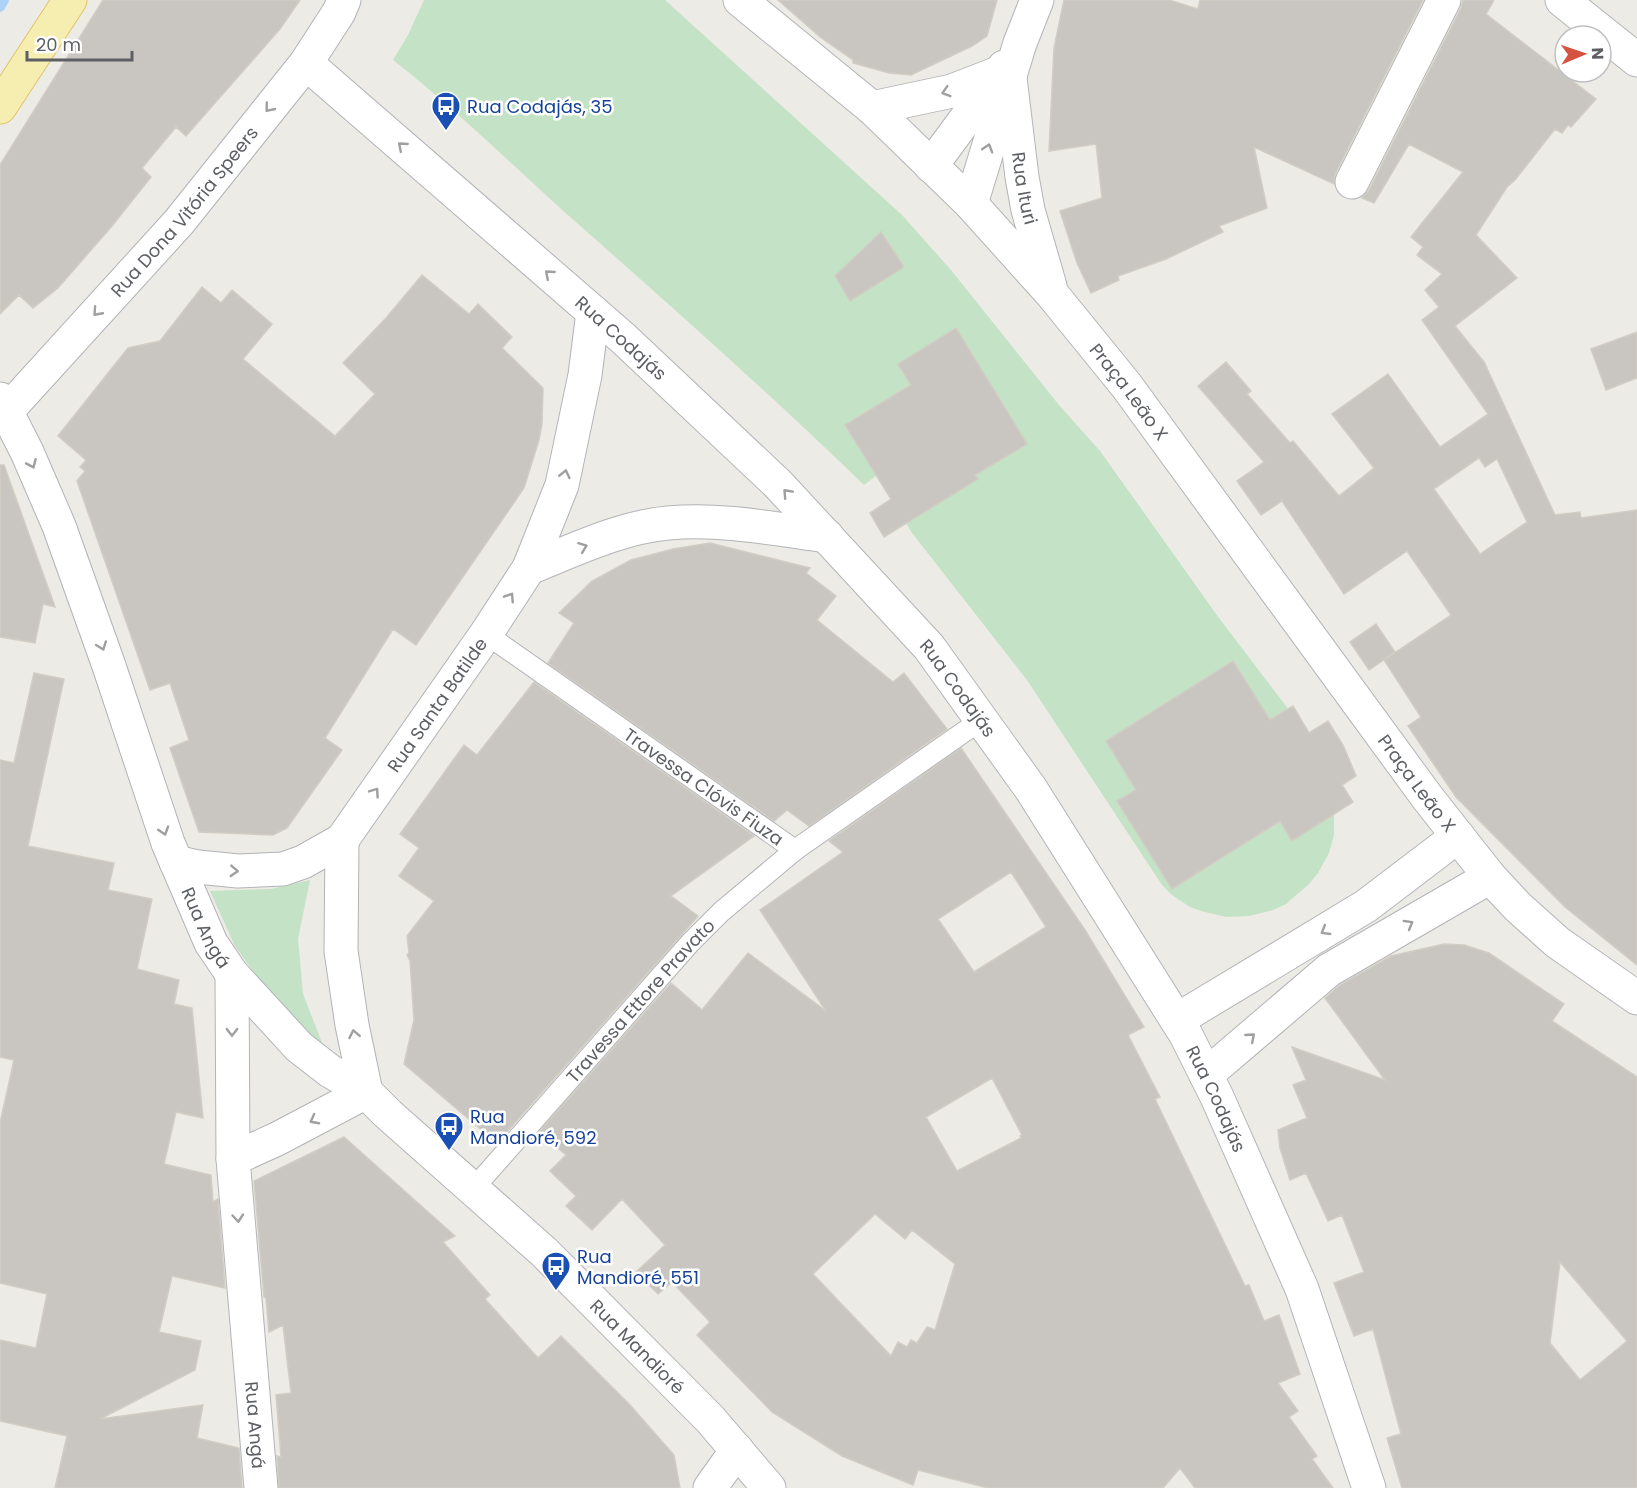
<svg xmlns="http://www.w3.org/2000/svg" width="1637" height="1488" viewBox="0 0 1637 1488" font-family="Poppins,sans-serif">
  <rect width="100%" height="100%" fill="#edebe5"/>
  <!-- green -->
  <path fill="#c4e2c5" d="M424,0H665L902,215L951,270L1059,405L1100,451L1219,618L1292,714L1334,805V835L1329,853L1318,873L1309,884L1286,904L1273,910L1249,916L1226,917L1201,911L1190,907L1172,895L1162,885L1027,680L912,533L877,475L864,485C765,389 663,299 560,208C505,158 452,106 393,60L408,35Z
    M310,880L298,939L303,994L328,1058L279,1007L235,946L210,891L271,889Z"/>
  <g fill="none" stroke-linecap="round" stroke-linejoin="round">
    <!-- stream -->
    <path stroke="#acd3f5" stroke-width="10" d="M0,7L4,0"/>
  </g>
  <!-- building -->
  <path fill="#c9c6c1" stroke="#d1cdc4" stroke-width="1.5" fill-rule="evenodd" d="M103,0H300L280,29L186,136L176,127L142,168L151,177L112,226L58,288L33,308L19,295L0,314V165Z
    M778,0H997L987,36L972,46L911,75L889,73L853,63V60L820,37Z
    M1064,0H1169L1198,9L1200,0H1423L1335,174L1334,184L1254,147L1267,208L1219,226L1223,232L1166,259L1118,276L1119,280L1091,293L1077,263L1060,211L1102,198L1096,144L1049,151L1054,48Z
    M1463,0H1494L1486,14L1596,99L1571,127L1568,125L1562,133L1555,129L1515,180L1507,187L1476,235L1517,278L1455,326L1484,362L1555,515L1580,512L1581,518L1637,510V965L1565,907L1456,797L1408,726L1421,717L1384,660L1451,615L1407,551L1344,594L1282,501L1261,515L1237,481L1264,462L1198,386L1226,362L1251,391L1247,394L1290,443L1293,441L1339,496L1374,468L1332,414L1388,374L1440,447L1488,414L1422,320L1439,307L1425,290L1442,274L1417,255L1423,247L1411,237L1463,172L1409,144L1374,203L1362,198L1369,190L1461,8ZM1479,458L1485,467L1497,459L1527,522L1480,554L1434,489Z
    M881,232L904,267L850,301L835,276Z
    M422,275L469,314L478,304L512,337L502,348L543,388L542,424L539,440L524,488L416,645L393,629L325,738L342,750L287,828L273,835L199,832L170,748L189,740L170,683L150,690L77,481L85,471L80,467L86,460L58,436L128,348L160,341L202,287L221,303L232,290L272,324L243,359L335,436L375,394L343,363L386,318Z
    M956,328L1027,444L975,475L978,479L884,537L870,513L891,499L845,425L911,385L898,364Z
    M1637,332V378L1606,390L1591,349Z
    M0,465H4L55,607L43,604L35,643L0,637Z
    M710,543L810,568L806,573L836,596L817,620L893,682L904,673L947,729L809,826L787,810L774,821L548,663L574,623L559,613L592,581L631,560L673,549Z
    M1376,624L1395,652L1369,670L1350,642Z
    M1233,661L1270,720L1293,706L1309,733L1328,721L1343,745L1356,776L1342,785L1353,802L1292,841L1280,821L1172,889L1117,801L1136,790L1106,741Z
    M34,673L64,679L28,846L114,863L108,890L152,899L137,969L179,980L174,1004L192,1008L203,1118L176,1112L164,1164L211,1175L213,1202L218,1199L225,1288L172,1276L159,1332L201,1341L195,1370L100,1419L203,1405L197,1438L239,1448L242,1488H55L67,1436L0,1421V1340L36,1348L47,1294L0,1283V1123L14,1060L0,1057V760L14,763Z
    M534,682L754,836L671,896L698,916L497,1143L404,1064L414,1020L410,961L407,955L409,953L407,936L434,901L399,876L419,848L400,834L464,745L477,755Z
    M961,748L1085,930L1144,1027L1128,1035L1160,1097L1155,1099L1245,1286L1249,1285L1264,1321L1279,1315L1300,1374L1278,1383L1298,1411L1289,1417L1317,1456L1312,1459L1333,1488H1195L1180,1468L1163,1488H988L918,1470L913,1485L842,1456L772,1412L697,1335L710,1322L672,1282L658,1294L636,1272L665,1245L622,1199L592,1230L566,1206L576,1196L550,1171L566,1155L539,1132L671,983L702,1010L748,953L826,1011L760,910L843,852L829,841ZM1011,872L1046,927L974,972L938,919ZM992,1078L1022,1135L1020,1136L1021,1138L957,1171L926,1117ZM875,1214L905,1239L912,1230L955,1264L935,1330L927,1327L917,1343L911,1340L907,1347L898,1342L891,1356L813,1274Z
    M1444,944L1464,945L1489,953L1536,985L1564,1004L1552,1021L1637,1077V1488H1402L1387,1438L1401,1434L1373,1329L1354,1336L1334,1283L1364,1272L1342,1215L1328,1221L1306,1173L1290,1180L1280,1148L1278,1130L1307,1118L1293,1085L1306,1080L1292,1047L1385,1080L1325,998L1340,985L1391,956ZM1560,1262L1627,1341L1580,1380L1550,1343Z
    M344,1137L455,1236L443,1242L490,1295L485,1299L538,1358L561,1336L630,1405L674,1455L680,1488H279L277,1456L281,1457L276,1395L291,1393L283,1325L269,1332L266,1298L264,1297L254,1181Z"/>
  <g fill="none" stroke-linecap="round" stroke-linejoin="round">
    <!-- lane casing -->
    <g stroke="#b2b4b8" stroke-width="22">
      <g id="lane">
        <path id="s1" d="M486,634L795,850L981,720"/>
        <path id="s2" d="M473,1189L690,943L721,912L795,850"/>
      </g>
    </g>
    <!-- street casing -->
    <g stroke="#b2b4b8" stroke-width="35">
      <g id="street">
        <path id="s3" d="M740,0L872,108L971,204L1052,294L1126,385L1427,797L1490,877L1518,907L1557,942L1637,998"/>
        <path d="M1562,0L1637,60"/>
        <path id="s4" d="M1010,78L1022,177L1028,210L1050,286"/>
        <path d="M872,108L952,91L1001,72"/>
        <path d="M931,166L1004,67"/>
        <path d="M1352,182L1444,0"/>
        <path d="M971,204L1020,43L1037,0"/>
        <path id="s5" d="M593,312L624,339L778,484L929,647L1031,789L1186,1035L1217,1097L1302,1289L1369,1488"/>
        <path d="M529,568C572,551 621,527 668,523C721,518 775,529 827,536"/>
        <path id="s6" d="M232,974L233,1159L261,1488"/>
        <path d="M1177,1020L1366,906L1458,836"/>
        <path d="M1206,1075L1329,970L1490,877"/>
        <path d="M233,1159L277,1139L366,1092"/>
        <path d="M710,1488L737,1450"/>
      </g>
    </g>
    <!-- secondary casing -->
    <g stroke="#b1b3b8" stroke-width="35">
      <g id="secondary">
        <path id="s7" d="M0,399L27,452L59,526L109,666L168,843L211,943L232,974L299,1047L330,1071L366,1092L388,1114L544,1252L710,1419L769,1488"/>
        <path id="s8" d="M7,411L179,222L306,63L339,12L344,0"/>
        <path d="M342,840L341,951L352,1025L366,1092"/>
        <path id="s9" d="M176,862L198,867L238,871L283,869L303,862L342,840L486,634L529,568L562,485L585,375L593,312L306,63"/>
      </g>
    </g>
    <!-- primary casing -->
    <g stroke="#e1c469" stroke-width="35">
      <path id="primary" d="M0,107L70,0"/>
    </g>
    <!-- lane -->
    <use href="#lane" stroke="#fff" stroke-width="20"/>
    <!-- street -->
    <use href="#street" stroke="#fff" stroke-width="33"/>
    <!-- secondary -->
    <use href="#secondary" stroke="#fff" stroke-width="33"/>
    <!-- primary -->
    <use href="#primary" stroke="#f6edb1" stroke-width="33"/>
  </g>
  <!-- one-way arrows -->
  <defs><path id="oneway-chevron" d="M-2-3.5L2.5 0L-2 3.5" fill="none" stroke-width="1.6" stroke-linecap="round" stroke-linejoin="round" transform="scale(1.5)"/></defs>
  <g stroke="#9d9fa1">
    <use href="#oneway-chevron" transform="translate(946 92) rotate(163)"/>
    <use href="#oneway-chevron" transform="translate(269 108) rotate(129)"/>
    <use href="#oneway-chevron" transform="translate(402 146) rotate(-139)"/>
    <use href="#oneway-chevron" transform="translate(988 148) rotate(-73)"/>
    <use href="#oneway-chevron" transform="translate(549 274) rotate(-139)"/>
    <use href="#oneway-chevron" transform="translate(97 312) rotate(132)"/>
    <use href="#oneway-chevron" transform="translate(32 464) rotate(66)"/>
    <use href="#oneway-chevron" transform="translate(565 474) rotate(-77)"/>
    <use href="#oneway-chevron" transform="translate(787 493) rotate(-133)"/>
    <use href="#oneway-chevron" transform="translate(583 547) rotate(-21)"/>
    <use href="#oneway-chevron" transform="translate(510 597) rotate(-57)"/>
    <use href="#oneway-chevron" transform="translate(102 646) rotate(70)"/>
    <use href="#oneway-chevron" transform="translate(375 792) rotate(-55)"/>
    <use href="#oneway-chevron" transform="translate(164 831) rotate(72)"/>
    <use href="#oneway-chevron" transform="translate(234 871) rotate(3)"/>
    <use href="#oneway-chevron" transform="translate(1409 924) rotate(-30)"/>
    <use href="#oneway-chevron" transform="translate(1325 931) rotate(149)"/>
    <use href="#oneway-chevron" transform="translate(232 1032) rotate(90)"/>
    <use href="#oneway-chevron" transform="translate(354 1034) rotate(-101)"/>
    <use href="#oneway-chevron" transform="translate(1251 1037) rotate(-41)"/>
    <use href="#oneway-chevron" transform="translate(314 1120) rotate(152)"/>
    <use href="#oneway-chevron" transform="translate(238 1218) rotate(85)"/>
  </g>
  <!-- icons -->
  <defs>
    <g id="bus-pin" transform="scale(1.5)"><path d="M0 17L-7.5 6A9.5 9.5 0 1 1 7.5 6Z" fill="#1a4fb4" stroke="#fff"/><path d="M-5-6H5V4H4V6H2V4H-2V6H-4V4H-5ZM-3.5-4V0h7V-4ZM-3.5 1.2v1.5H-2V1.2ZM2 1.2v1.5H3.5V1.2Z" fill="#fff"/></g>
  </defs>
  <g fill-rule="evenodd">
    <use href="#bus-pin" x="446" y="106"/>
    <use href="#bus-pin" x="449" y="1126"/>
    <use href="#bus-pin" x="556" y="1266"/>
  </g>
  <g text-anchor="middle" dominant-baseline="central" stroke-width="5" stroke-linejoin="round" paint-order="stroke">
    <!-- transit labels -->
    <g font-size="18" fill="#164399" stroke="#fff" text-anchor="start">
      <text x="467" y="106">Rua Codajás, 35</text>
      <text x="470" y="1116">Rua<tspan x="470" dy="21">Mandioré, 592</tspan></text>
      <text x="577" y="1256">Rua<tspan x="577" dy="21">Mandioré, 551</tspan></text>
    </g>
    <!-- street labels -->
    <g font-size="18" fill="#5c5f63" stroke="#fff">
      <text stroke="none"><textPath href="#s4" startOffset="111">Rua Ituri</textPath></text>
      <text stroke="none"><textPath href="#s8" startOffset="267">Rua Dona Vitória Speers</textPath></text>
      <text transform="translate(621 338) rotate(42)">Rua Codajás</text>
      <text stroke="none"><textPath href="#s3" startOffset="554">Praça Leão X</textPath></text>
      <text stroke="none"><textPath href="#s5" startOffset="525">Rua Codajás</textPath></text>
      <text stroke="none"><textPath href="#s9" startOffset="339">Rua Santa Batilde</textPath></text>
      <text stroke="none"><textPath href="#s3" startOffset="1040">Praça Leão X</textPath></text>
      <text stroke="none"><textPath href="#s1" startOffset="266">Travessa Clóvis Fiuza</textPath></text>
      <text stroke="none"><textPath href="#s7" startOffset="568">Rua Angá</textPath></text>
      <text stroke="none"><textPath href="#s2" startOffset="252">Travessa Ettore Pravato</textPath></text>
      <text stroke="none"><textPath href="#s5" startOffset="1011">Rua Codajás</textPath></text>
      <text stroke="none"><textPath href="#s7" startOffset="1174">Rua Mandioré</textPath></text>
      <text stroke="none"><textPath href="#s6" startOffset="452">Rua Angá</textPath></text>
    </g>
  </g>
  <!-- north arrow -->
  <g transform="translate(1583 54) rotate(88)"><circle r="28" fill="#ffffff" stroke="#bebfc1" stroke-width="1.5"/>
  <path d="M0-4.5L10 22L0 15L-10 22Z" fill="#d65242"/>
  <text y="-9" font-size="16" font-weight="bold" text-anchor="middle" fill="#5c5f63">N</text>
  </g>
  <!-- scale -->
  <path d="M27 51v9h105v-9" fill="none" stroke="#5c5f63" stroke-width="3"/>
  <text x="36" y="51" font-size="18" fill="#5c5f63" stroke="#ffffff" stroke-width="4.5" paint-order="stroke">20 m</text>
</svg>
